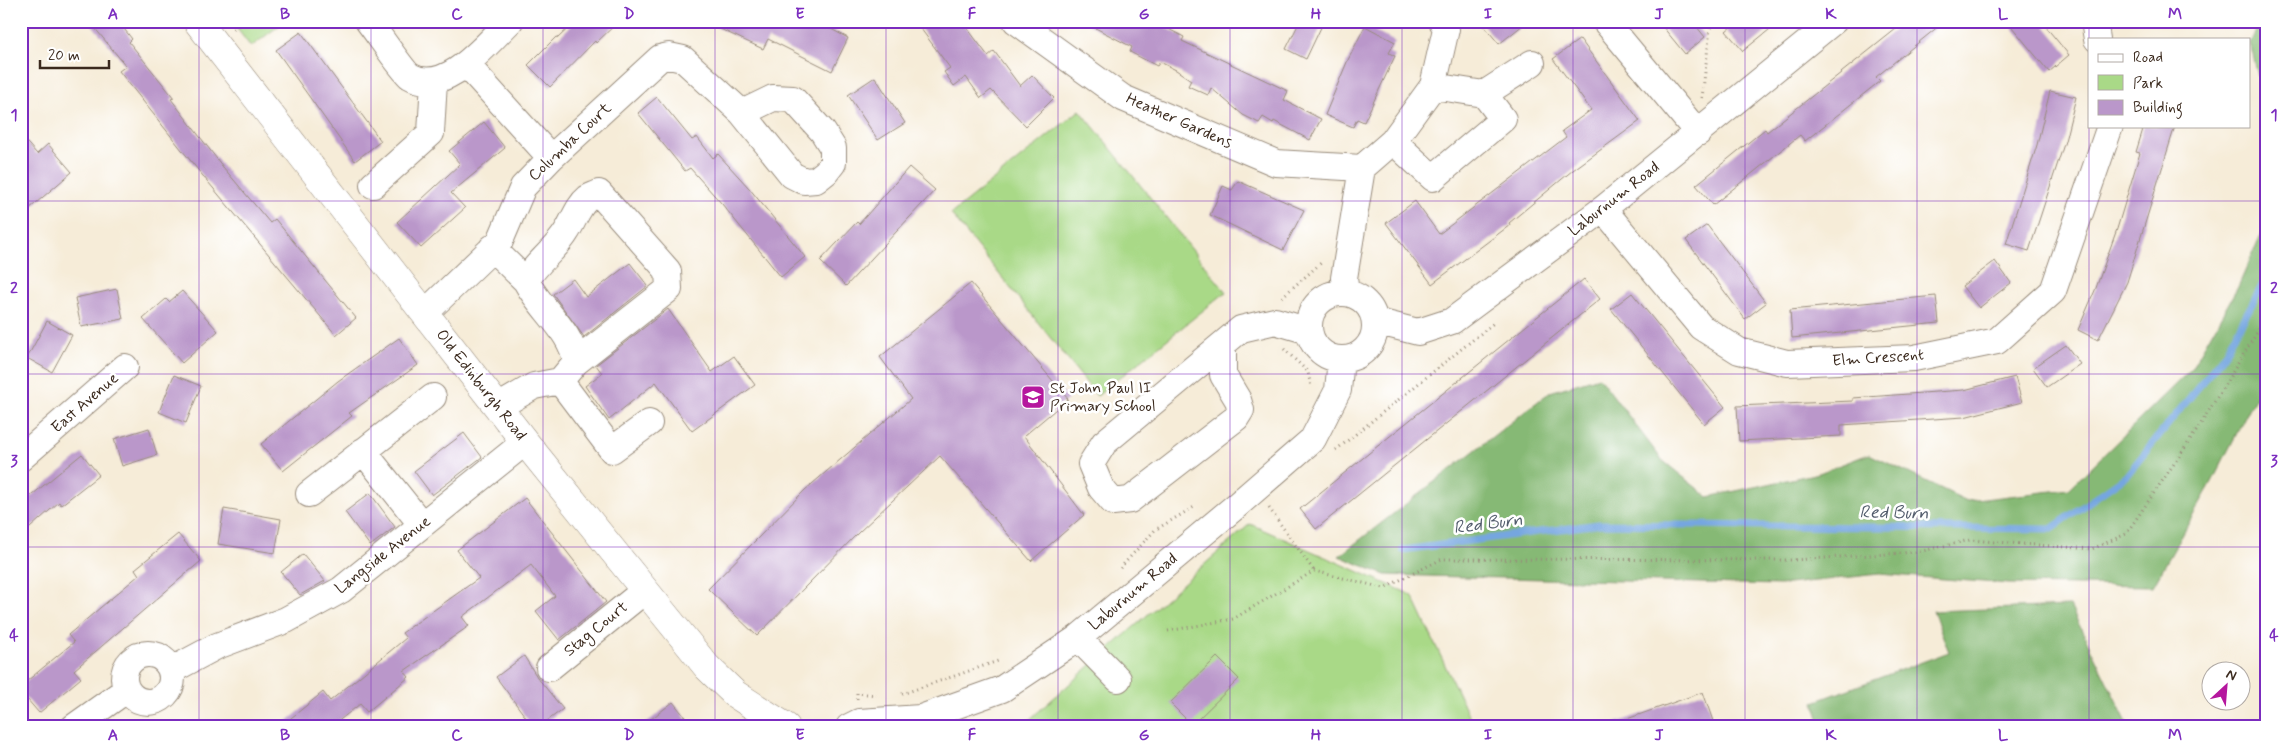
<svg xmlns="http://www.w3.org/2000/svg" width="2288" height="748" viewBox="0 0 2288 748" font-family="Mynerve,sans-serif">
  <rect width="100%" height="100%" fill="#fff"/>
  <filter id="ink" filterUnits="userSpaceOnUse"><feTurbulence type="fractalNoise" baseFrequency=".02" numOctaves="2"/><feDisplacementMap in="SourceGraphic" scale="10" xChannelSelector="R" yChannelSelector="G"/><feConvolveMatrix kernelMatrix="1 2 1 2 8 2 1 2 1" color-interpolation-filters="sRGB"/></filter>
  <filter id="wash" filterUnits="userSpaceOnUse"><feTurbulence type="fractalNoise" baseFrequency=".0096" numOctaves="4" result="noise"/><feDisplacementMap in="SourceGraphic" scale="20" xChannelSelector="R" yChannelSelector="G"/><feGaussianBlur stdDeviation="1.12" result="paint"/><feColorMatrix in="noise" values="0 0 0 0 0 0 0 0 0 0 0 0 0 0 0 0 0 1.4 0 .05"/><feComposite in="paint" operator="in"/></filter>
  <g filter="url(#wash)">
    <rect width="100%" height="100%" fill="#f6ecd8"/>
    <!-- green -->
    <path fill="#a9d987" stroke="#728252" d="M231,21H285L251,47Z
      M1080,110L1226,292L1097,396L951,214Z
      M1250,524L1412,595L1474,727H1021Z"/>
    <!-- forest -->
    <path fill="#86b974" stroke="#607249" d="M2261,21H2267V112L2250,43Z
      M2267,222V374L2212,482L2153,586L2009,584L1879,574L1780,585L1385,575L1339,556L1550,392L1599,377L1662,460L1708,497L1819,473L1869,454L1967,501L2069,489L2191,369L2238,287Z
      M2070,606L2129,727H1822L1814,702L1949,652L1933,611Z"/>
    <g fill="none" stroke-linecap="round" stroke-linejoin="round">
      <!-- stream -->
      <path stroke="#75a6e0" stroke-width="7" d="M1403,550L1599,524L2051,529L2126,476L2222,358L2267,277"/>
    </g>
    <g id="blocks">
      <!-- building -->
      <path fill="#ba97ca" d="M89,21H118L132,39L129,42L174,98L171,99L223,167L270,223L275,219L356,318L336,335L198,170L119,71L126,66Z
        M576,21H619L596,43L595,41L550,87L528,65L556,37L558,38Z
        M703,21H816L848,38L832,71L768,39L763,49Z
        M915,21H962L988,56L994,51L1020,86L1032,75L1054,98L1026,126L991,90L981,98L966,77L954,86L944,72L950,68Z
        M1082,21H1153L1184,37L1182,41L1288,91L1284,100L1321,119L1310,140L1274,121L1273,123L1263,117L1259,123L1243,115L1211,88L1208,95L1188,86L1191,80L1176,70L1160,62L1157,66L1130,52L1132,47Z
        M1300,21H1324L1306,59L1286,49Z
        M1480,21H1528L1499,44Z
        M1658,21H1692L1705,37L1685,54Z
        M1738,21H1780L1743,51L1726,31Z
        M1906,21H1945L1876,77L1880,81L1805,141L1800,135L1713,205L1696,185L1765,129L1767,132Z
        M2007,21H2041L2069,55L2049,72Z
        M1365,26L1395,42L1389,53L1395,56L1364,122L1357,119L1353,127L1325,115L1347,62Z
        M301,32L381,141L355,161L276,50Z
        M1580,39L1640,121L1573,170L1509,223L1510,225L1432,284L1386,223L1415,201L1439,234L1566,137L1562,131L1591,110L1553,59Z
        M875,77L905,123L878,140L848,95Z
        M2050,91L2076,97L2065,141L2029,251L2006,244L2037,145Z
        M657,97L692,140L697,137L713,158L718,154L749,188L805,257L781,277L722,204L690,168L685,171L638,113Z
        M484,122L505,148L451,193L465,208L421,248L397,222L460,164L449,151Z
        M2144,126H2175L2127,282L2098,340L2078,330L2096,288L2117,229L2140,153L2136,152Z
        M21,136L37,154L48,144L72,172L21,216Z
        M909,167L935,190L846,286L820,261L857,222L859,224Z
        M1238,181L1304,210L1283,250L1210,215L1223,186L1232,190Z
        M1707,225L1766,303L1745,319L1686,240Z
        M1995,261L2011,283L1979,308L1962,286Z
        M630,263L648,286L584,337L553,294L573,279L586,297Z
        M1584,279L1600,299L1316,529L1300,509Z
        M971,283L1068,399L1024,436L1084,515L1031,561L940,456L859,532L757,636L708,589L805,490L911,399L880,357Z
        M117,289L123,319L81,327L75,298Z
        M182,291L218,331L182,363L143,319L166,299L169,302Z
        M1632,293L1725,407L1704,424L1611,309Z
        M1936,296L1939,323L1792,338L1790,310Z
        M668,309L712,372L734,356L755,385L692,431L656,382L609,420L585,386L602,373L596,365Z
        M47,321L72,335L52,372L27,358Z
        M399,338L418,365L349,413L352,416L283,471L261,444L338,381Z
        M2066,345L2080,364L2047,387L2033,368Z
        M174,375L201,386L186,423L159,412Z
        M2015,377L2022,402L1964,417L1841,425V436L1739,441L1737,406L1853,401V398L1964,390Z
        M149,428L157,455L122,466L114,439Z
        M464,433L482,457L432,495L414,471Z
        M82,454L99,475L61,505L59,502L21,536V504Z
        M370,493L395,527L370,546L345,512Z
        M525,498L606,602L559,640L536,611L555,596L531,565L462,617L469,626L404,671L409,677L367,712L360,704L331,727H280L323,692L330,701L406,638L402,633L479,578L457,550Z
        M224,509L281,519L275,553L218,544Z
        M178,534L201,561L74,670L81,678L39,713L21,692V686L74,642L68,635L139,575L135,569Z
        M303,554L325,581L300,595L281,572Z
        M524,656L537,677L563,709L539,727H533L496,677Z
        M1217,657L1239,679L1192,725L1170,703Z
        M1703,692L1715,727H1613V724Z
        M673,702L693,727H641Z"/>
    </g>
  </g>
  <g filter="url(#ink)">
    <use href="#blocks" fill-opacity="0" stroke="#988b7b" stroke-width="1"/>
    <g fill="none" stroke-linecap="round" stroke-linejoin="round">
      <!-- minor casing -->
      <g stroke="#988b7b" stroke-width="28">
        <path id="minor" d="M368,21C376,31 403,71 410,76C446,97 487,43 510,21
          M1016,21L1123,98L1276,163L1362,168
          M1605,21L1698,133
          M2094,21L2097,39
          M466,64L551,158
          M1484,94L1532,63
          M1393,141L1433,178L1503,119L1484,94L1433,86
          M373,185L431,133L434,81
          M1603,209L1701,327L1739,351L1787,363L1914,358L1997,341L2053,291L2110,126
          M492,248L526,281
          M1309 326a33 33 0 1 1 66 0a33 33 0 1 1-66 0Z
          M1346,293L1344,278L1362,168L1393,141L1433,86L1446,29L1442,21
          M425,313L500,241L523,187L551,158L660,58L669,56L683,59L742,113L792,175L804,181L816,180L826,172L833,163V148L823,132L793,99L773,98L742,113
          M1375,321L1418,332L1452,321L1603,209L1834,21
          M1223,346V375L1238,400L1241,410L1236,418L1130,500L1113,502L1101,488L1091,464L1104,443L1241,329L1275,321L1309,331
          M560,381L576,362C572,331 540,309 526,281C536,262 556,250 567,231C574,220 578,206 588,198C591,196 595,195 599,193L668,271L669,289L576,362
          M498,407L534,386L560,381L612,450L649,423
          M363,451L422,525
          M21,458L125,367
          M309,494L433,397
          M1078,638L1118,679
          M124 678a24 24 0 1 1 48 0a24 24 0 1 1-48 0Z
          M549,668L644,591
          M172,670L217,646L286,620L341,590L525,442
          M74,727L126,690
          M849,727L859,722L921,718L1002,689L1078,638L1236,506L1313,439L1338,390L1341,359"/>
      </g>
      <!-- major casing -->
      <g stroke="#988b7b" stroke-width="29">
        <path id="major" d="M197,21L525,442L707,667L735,694L786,727"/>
      </g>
      <!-- path -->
      <path stroke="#988b7b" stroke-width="3" stroke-dasharray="1 4" stroke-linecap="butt" d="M233,29L244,21
        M1702,98L1711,21
        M1282,297L1321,263
        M1284,349L1308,372L1311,387
        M1336,450L1495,322
        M1269,508L1314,571
        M1120,568L1155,530L1194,507
        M1168,631L1233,619L1314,571L1384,588L1442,559L1793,560L1918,552L1970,540L2092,549L2126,534L2197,430L2258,331L2267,311
        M902,694L998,661
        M857,699V693L876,695
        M992,727L995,718"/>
      <!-- minor -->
      <use href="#minor" stroke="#fff" stroke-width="26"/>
      <!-- major -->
      <use href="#major" stroke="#fff" stroke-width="28"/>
    </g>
  </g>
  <!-- grid -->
  <path fill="none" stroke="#7b2cbf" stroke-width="1" stroke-opacity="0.55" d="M199,21V727M371,21V727M543,21V727M715,21V727M886,21V727M1058,21V727M1230,21V727M1402,21V727M1573,21V727M1745,21V727M1917,21V727M2089,21V727M21,201H2267M21,374H2267M21,547H2267"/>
  <!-- icons -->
  <defs>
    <g id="school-square" transform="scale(1.25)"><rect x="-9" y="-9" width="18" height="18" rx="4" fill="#b5179e" stroke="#fff"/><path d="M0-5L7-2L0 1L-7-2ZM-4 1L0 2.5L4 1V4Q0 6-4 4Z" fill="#fff"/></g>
  </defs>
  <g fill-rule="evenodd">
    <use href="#school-square" x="1033" y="397"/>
  </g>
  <g text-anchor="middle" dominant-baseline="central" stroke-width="5" stroke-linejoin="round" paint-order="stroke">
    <!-- street labels -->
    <g font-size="16" fill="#3b2a1e" stroke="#fff">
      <text transform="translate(1179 121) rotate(24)">Heather Gardens</text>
      <text transform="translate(570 142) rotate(-43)">Columba Court</text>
      <text transform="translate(1614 199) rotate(-38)">Laburnum Road</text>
      <text transform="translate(1878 358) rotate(-4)">Elm Crescent</text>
      <text transform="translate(481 385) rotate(52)">Old Edinburgh Road</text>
      <text transform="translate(85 403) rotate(-41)">East Avenue</text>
      <text transform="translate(383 555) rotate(-38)">Langside Avenue</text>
      <text transform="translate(1133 592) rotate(-40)">Laburnum Road</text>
      <text transform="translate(596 629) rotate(-39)">Stag Court</text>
    </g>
    <!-- poi labels -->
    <g font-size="16" fill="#3b2a1e" stroke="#fff" text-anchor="start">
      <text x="1050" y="388">St John Paul II<tspan x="1050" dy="18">Primary School</tspan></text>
    </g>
    <!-- water labels -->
    <g font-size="18" font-style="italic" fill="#525c6c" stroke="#fff">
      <text transform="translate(1894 513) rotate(1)">Red Burn</text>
      <text transform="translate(1488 524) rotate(-7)">Red Burn</text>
    </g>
  </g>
  <!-- margin -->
  <rect width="2288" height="748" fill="none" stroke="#fff" stroke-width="55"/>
  <!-- legend -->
  <rect x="2088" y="38" width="162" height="90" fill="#ffffff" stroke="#b1aaa5"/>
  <rect x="2098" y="54" width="25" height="8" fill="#ffffff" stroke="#b1aaa5"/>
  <text x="2133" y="62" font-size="15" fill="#3b2a1e">Road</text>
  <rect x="2098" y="75" width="25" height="15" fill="#a9d987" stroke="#b1aaa5"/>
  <text x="2133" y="88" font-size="15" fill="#3b2a1e">Park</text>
  <rect x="2098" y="100" width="25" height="15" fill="#ba97ca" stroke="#b1aaa5"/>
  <text x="2133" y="112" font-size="15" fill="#3b2a1e">Building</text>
  <!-- north arrow -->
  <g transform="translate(2226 686) rotate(26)"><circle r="24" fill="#ffffff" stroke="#b1aaa5"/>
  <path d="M0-4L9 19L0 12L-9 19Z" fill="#b5179e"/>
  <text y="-8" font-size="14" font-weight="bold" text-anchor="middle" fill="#3b2a1e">N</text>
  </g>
  <!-- scale -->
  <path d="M40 60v8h69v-8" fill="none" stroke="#3b2a1e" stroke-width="2.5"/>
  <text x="48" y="60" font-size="15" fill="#3b2a1e" stroke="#ffffff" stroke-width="4" paint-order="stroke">20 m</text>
  <rect x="28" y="28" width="2232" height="692" fill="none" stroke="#7b2cbf" stroke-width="2"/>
  <g font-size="16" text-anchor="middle" font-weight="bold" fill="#7b2cbf">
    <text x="113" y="19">A</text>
    <text x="285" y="19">B</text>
    <text x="457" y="19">C</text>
    <text x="629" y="19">D</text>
    <text x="800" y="19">E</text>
    <text x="972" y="19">F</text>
    <text x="1144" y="19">G</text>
    <text x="1316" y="19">H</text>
    <text x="1488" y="19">I</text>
    <text x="1659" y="19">J</text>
    <text x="1831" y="19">K</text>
    <text x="2003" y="19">L</text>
    <text x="2175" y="19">M</text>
    <text x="14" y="120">1</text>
    <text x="2274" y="120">1</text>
    <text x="14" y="293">2</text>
    <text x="2274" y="293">2</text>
    <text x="14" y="466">3</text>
    <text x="2274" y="466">3</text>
    <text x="14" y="640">4</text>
    <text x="2274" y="640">4</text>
    <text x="113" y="740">A</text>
    <text x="285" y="740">B</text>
    <text x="457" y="740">C</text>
    <text x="629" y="740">D</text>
    <text x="800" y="740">E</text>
    <text x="972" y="740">F</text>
    <text x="1144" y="740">G</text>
    <text x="1316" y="740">H</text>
    <text x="1488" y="740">I</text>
    <text x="1659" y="740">J</text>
    <text x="1831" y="740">K</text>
    <text x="2003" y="740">L</text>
    <text x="2175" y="740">M</text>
  </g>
</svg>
